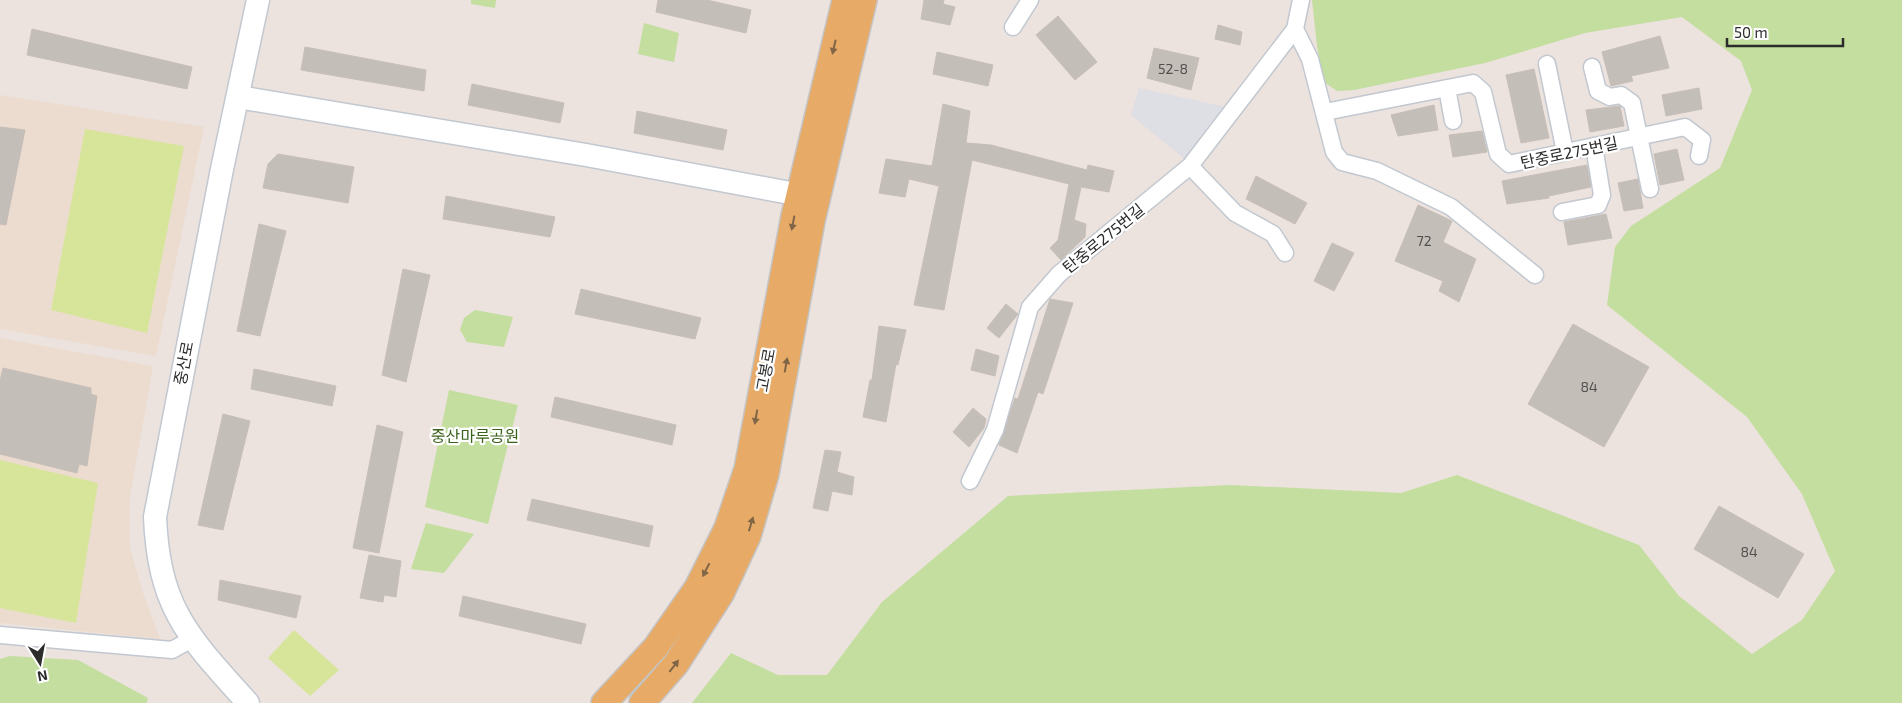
<svg xmlns="http://www.w3.org/2000/svg" width="1902" height="703" viewBox="0 0 1902 703" font-family="'Exo 2','Noto Sans KR',sans-serif">
  <rect width="100%" height="100%" fill="#ece2de"/>
  <!-- industrial -->
  <path fill="#dedee5" d="M1139,88L1226,107L1186,160L1131,115Z"/>
  <!-- education -->
  <path fill="#ecdccf" d="M0,95L204,127L156,356L0,329Z
    M0,338L153,366L130,497V548L143,593L160,639L0,623Z"/>
  <!-- green -->
  <path fill="#c3de9e" d="M471,0H496L495,8L471,4Z
    M1312,0H1902V703H692L731,653L778,675H827L882,602L1008,496L1230,485L1401,493L1457,475L1639,545L1679,596L1752,654L1802,620L1835,571L1802,494L1747,417L1607,305L1615,247L1631,226L1720,168L1752,90L1741,61L1682,17L1585,33L1485,63L1354,90L1337,91L1324,82L1317,46Z
    M644,23L679,33L674,62L638,54Z
    M475,310L513,317L504,347L467,342L460,330L464,318Z
    M449,390L518,405L488,524L425,507Z
    M426,523L474,534L444,573L411,569Z
    M10,656L78,660L148,698L147,703H0V659Z"/>
  <!-- pitch -->
  <path fill="#d7e59b" d="M85,129L184,146L147,333L51,310Z
    M0,460L98,483L76,623L0,608Z
    M294,630L339,670L310,696L268,658Z"/>
  <!-- building -->
  <path fill="#c4beb9" stroke="#c7beb8" d="M658,0H707L751,10L746,33L656,12Z
    M924,0H944L943,4L955,7L950,25L921,19Z
    M1058,16L1097,62L1075,80L1036,35Z
    M1218,25L1242,32L1240,45L1215,39Z
    M32,29L192,67L187,89L27,55Z
    M1660,36L1669,68L1631,76L1633,81L1611,86L1602,52Z
    M305,47L426,70L424,91L301,70Z
    M1154,48L1199,58L1191,90L1147,78Z
    M937,52L993,65L988,86L933,74Z
    M1534,69L1549,138L1521,143L1506,75Z
    M472,84L564,103L560,123L468,105Z
    M1699,88L1702,109L1666,116L1662,95Z
    M943,104L970,111L966,143L991,145L1087,170L1088,165L1114,171L1109,192L1081,187L1074,220L1086,224L1085,237L1061,260L1050,248L1058,240L1069,184L972,160L944,310L914,305L939,186L909,179L905,197L879,193L886,159L932,166Z
    M1434,105L1438,130L1398,136L1391,115Z
    M1620,106L1624,126L1590,132L1586,110Z
    M637,111L727,130L723,150L634,133Z
    M0,127L25,130L6,225L0,224Z
    M1482,131L1487,152L1453,157L1449,135Z
    M1677,149L1684,180L1660,185L1654,154Z
    M278,154L354,167L348,203L263,188L268,164Z
    M1587,165L1591,187L1549,196V198L1507,204L1502,181Z
    M1256,176L1307,203L1295,224L1246,199Z
    M1638,179L1643,208L1624,211L1618,183Z
    M446,196L555,217L550,237L443,219Z
    M1418,205L1452,221L1443,242L1476,259L1459,302L1439,291L1443,281L1395,261Z
    M1606,214L1612,238L1568,245L1564,222Z
    M259,224L286,231L260,336L237,331Z
    M1332,243L1354,253L1334,291L1314,281Z
    M403,269L430,275L406,382L382,375Z
    M581,289L701,318L695,339L575,314Z
    M1050,299L1073,303L1043,394L1038,392L1017,453L999,445L1015,398L1018,399Z
    M1006,304L1018,314L999,338L987,328Z
    M1573,324L1649,367L1604,447L1528,404Z
    M879,326L906,330L898,365L896,364L886,422L863,417L870,380H872Z
    M976,349L999,356L995,376L971,370Z
    M3,368L91,388V394L97,396L87,466L79,464L77,473L0,454V381Z
    M254,369L336,386L332,406L251,389Z
    M555,397L676,425L672,445L551,417Z
    M973,408L986,419L984,428L969,447L953,432Z
    M223,414L250,421L223,530L198,525Z
    M377,425L403,432L379,553L353,548Z
    M825,450L841,452L837,472L854,477L852,495L832,491L828,511L813,508Z
    M532,499L653,526L649,547L527,520Z
    M1719,506L1804,554L1778,598L1694,549Z
    M369,555L401,561L396,597L384,595L383,602L360,598Z
    M220,580L301,596L296,618L218,600Z
    M463,596L586,624L581,644L459,616Z"/>
  <g fill="none" stroke-linecap="round" stroke-linejoin="round">
    <!-- street casing -->
    <g stroke="#c2c8d0" stroke-width="19">
      <path id="street" d="M1301,0L1295,29L1310,59L1334,152L1342,162L1377,171L1451,207L1535,275
        M1013,27L1030,0
        M1547,64L1565,152
        M1592,67L1598,91L1610,97L1621,95L1632,103L1650,189
        M1447,88L1453,121
        M1325,112L1473,83L1483,92L1498,154L1509,164L1685,127L1702,140L1699,156
        M1190,166L1235,213L1273,234L1285,253
        M1562,212L1598,205L1602,195L1594,146
        M970,481L995,430L1030,307L1059,274L1190,166L1295,29
        M0,635L172,650L192,639"/>
    </g>
    <!-- secondary casing -->
    <g stroke="#c2c8d0" stroke-width="25">
      <path id="secondary" d="M238,97L586,155L817,198
        M248,703C189,637 159,610 155,517L222,169L258,0"/>
    </g>
    <!-- primary casing -->
    <g stroke="#c4c4c4" stroke-width="28">
      <path id="primary" d="M604,703L656,647L697,588L727,528L747,469L794,216L845,0
        M642,703L676,664L721,594L748,536L766,474L812,221L864,0"/>
    </g>
    <!-- street -->
    <use href="#street" stroke="#fff" stroke-width="16"/>
    <!-- secondary -->
    <use href="#secondary" stroke="#fff" stroke-width="22"/>
    <!-- primary -->
    <use href="#primary" stroke="#e7ab67" stroke-width="25"/>
  </g>
  <!-- one-way arrows -->
  <defs><path id="oneway-solid" d="M-6-.8H1V-3.2L6.5 0L1 3.2V.8H-6Z" transform="scale(1.25)"/></defs>
  <g fill="#806546">
    <use href="#oneway-solid" transform="translate(834 47) rotate(103)"/>
    <use href="#oneway-solid" transform="translate(793 223) rotate(101)"/>
    <use href="#oneway-solid" transform="translate(786 365) rotate(-80)"/>
    <use href="#oneway-solid" transform="translate(756 417) rotate(100)"/>
    <use href="#oneway-solid" transform="translate(751 524) rotate(-74)"/>
    <use href="#oneway-solid" transform="translate(706 570) rotate(117)"/>
    <use href="#oneway-solid" transform="translate(674 666) rotate(-52)"/>
  </g>
  <g text-anchor="middle" dominant-baseline="central" stroke-width="4.5" stroke-linejoin="round" paint-order="stroke">
    <!-- number labels -->
    <g font-size="14" fill="#51504e">
      <text x="1173" y="68">52-8</text>
      <text x="1424" y="240">72</text>
      <text x="1589" y="386">84</text>
      <text x="1749" y="551">84</text>
    </g>
    <!-- street labels -->
    <g font-size="16" fill="#2b2b2b" stroke="#fff">
      <text transform="translate(1569 152) rotate(-12)">탄중로275번길</text>
      <text transform="translate(1103 238) rotate(-39)">탄중로275번길</text>
      <text transform="translate(183 363) rotate(-79)">중산로</text>
      <text transform="translate(765 370) rotate(-80)">고봉로</text>
    </g>
    <!-- park labels -->
    <g font-size="16" fill="#3d631f" stroke="#fff">
      <text x="475" y="435">중산마루공원</text>
    </g>
  </g>
  <!-- north arrow -->
  <g transform="translate(40 663) rotate(169)" stroke="#ffffff" stroke-width="4" paint-order="stroke">
  <path d="M0-4L9 19L0 12L-9 19Z" fill="#2b2b2b"/>
  <text y="-8" font-size="14" font-weight="bold" text-anchor="middle" fill="#2b2b2b">N</text>
  </g>
  <!-- scale -->
  <path d="M1727 38v8h116v-8" fill="none" stroke="#2b2b2b" stroke-width="2.5"/>
  <text x="1734" y="38" font-size="15" fill="#2b2b2b" stroke="#ffffff" stroke-width="4" paint-order="stroke">50 m</text>
</svg>
